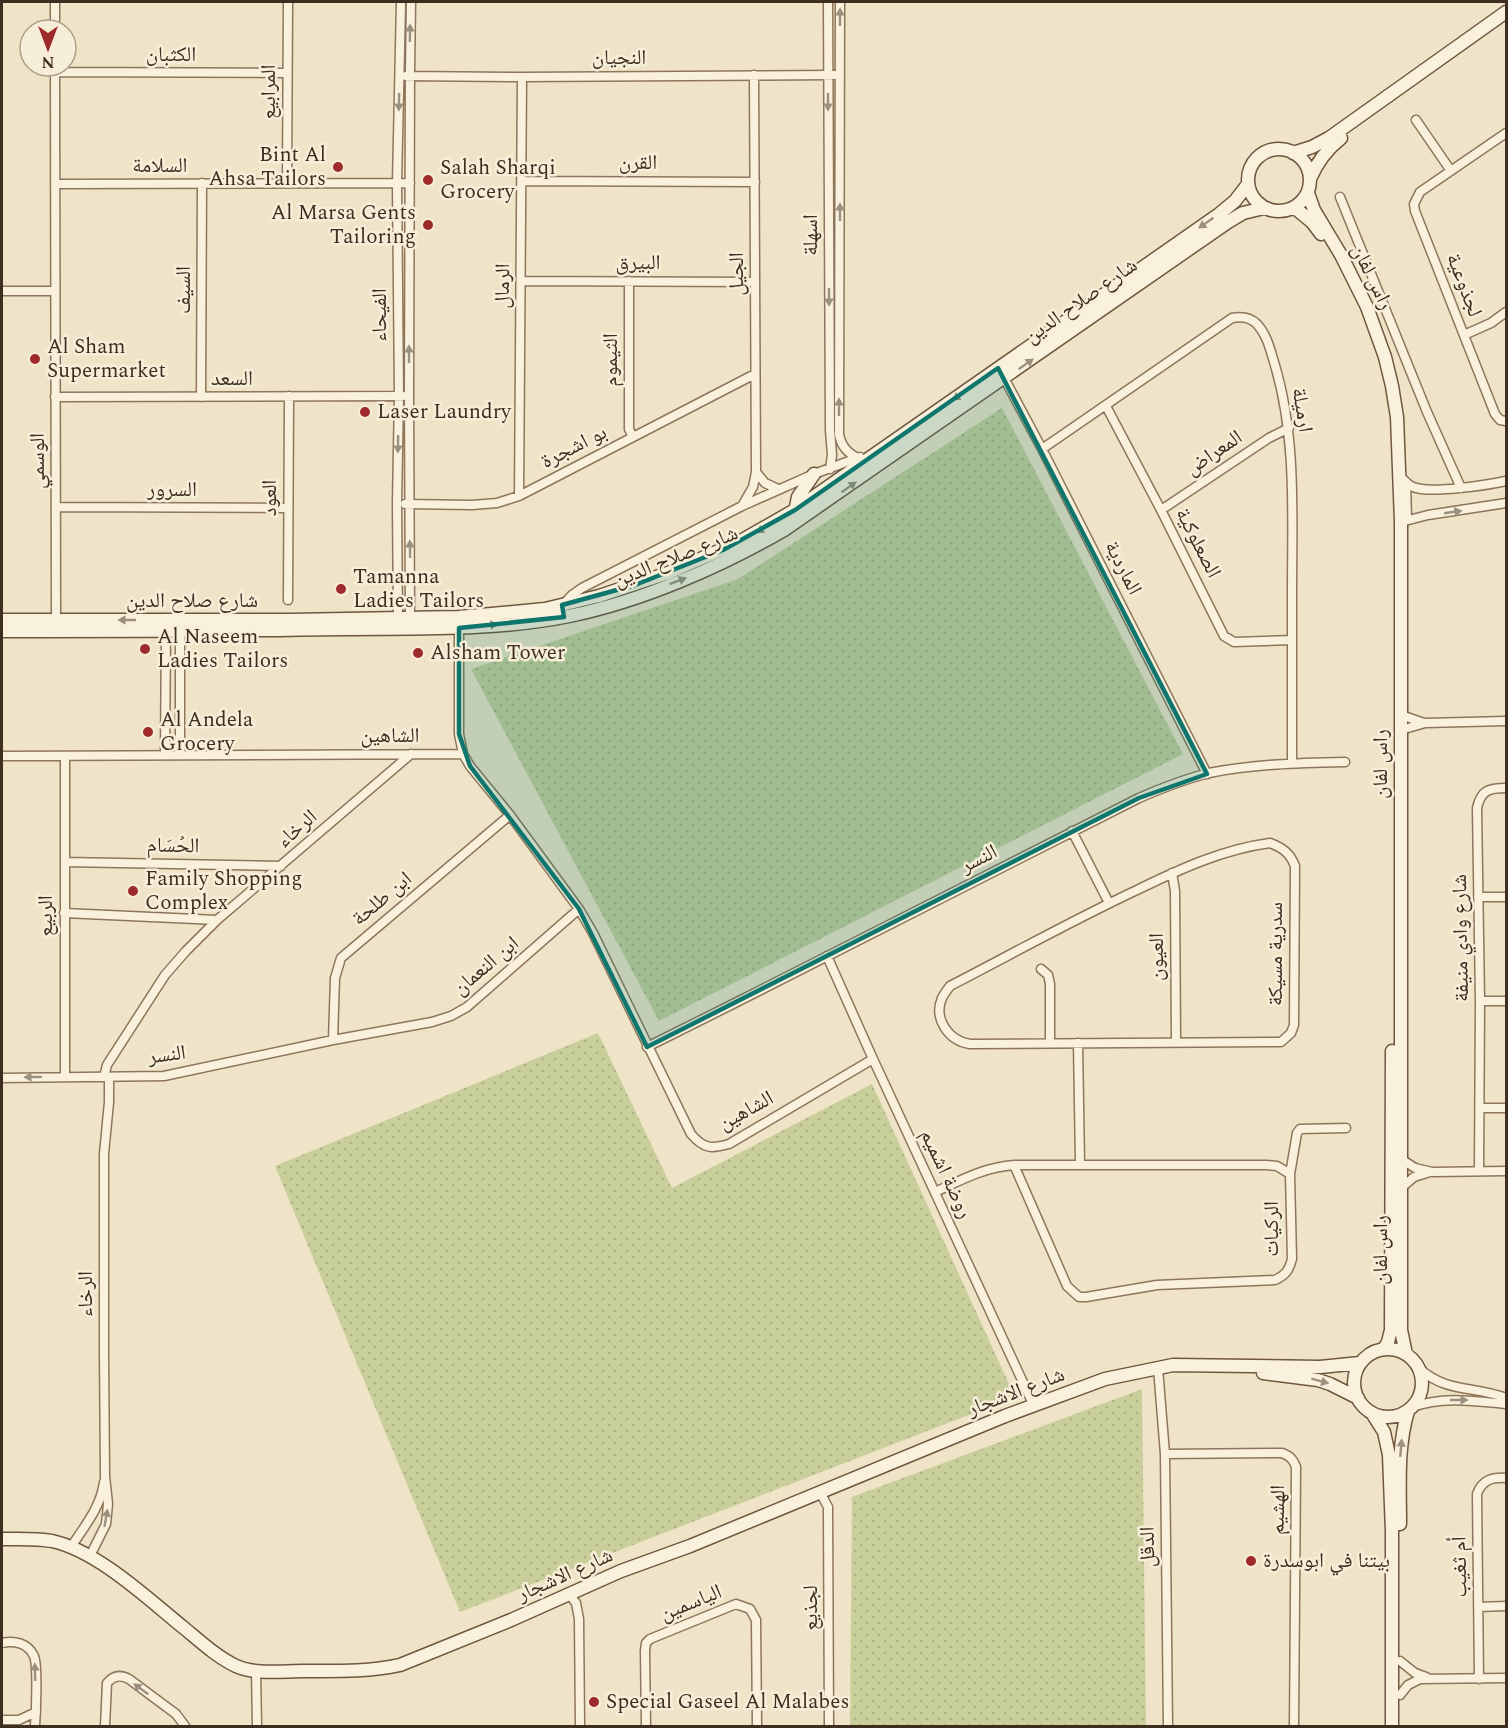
<svg xmlns="http://www.w3.org/2000/svg" width="1508" height="1728" viewBox="0 0 1508 1728" font-family="Spectral,'Noto Naskh Arabic',serif">
  <defs>
    <pattern id="grass-dots" width="8" height="8" patternUnits="userSpaceOnUse" patternTransform="scale(1.5)"><rect width="8" height="8" fill="#c9cf9b"/><path d="M2 2h.1M6 6h.1" fill="none" stroke="#aeb285" stroke-width="1.8" stroke-linecap="round"/></pattern>
  </defs>
  <rect width="100%" height="100%" fill="#f0e4c8"/>
  <!-- grass -->
  <path fill="url(#grass-dots)" d="M1002,408L1183,754L659,1021L471,669L738,579Z
    M598,1033L672,1188L872,1084L1015,1397L460,1612L275,1166Z
    M1142,1389L1146,1726H850L852,1497Z"/>
  <g fill="none" stroke-linecap="round" stroke-linejoin="round">
    <!-- street casing -->
    <g stroke="#8d765c" stroke-width="11">
      <path id="street" d="M55,2V30
        M828,2L830,430L832,455L830,469
        M840,2L839,434C841,446 847,452 857,458
        M55,66L56,624
        M55,72L287,73
        M406,76L522,77L834,75
        M1416,120L1451,171
        M1506,133L1420,192L1414,204L1415,211L1495,414L1500,420L1506,421
        M522,181L755,182
        M287,183L288,2
        M55,184L410,183
        M1340,197L1427,412L1461,488
        M521,281L755,282
        M629,281V429L633,437
        M2,291H55
        M1464,335L1491,323L1506,312
        M1002,374L1042,449L1207,774
        M55,397L403,396
        M201,397L202,183
        M1106,406L1161,510L1224,636L1234,642L1292,640
        M1042,449L1232,318C1242,316 1250,317 1257,324C1267,335 1270,349 1274,362C1297,437 1292,516 1292,594C1292,650 1292,707 1292,763
        M756,472L765,483L778,489
        M1399,475C1403,479 1407,484 1413,487C1431,494 1487,485 1506,481
        M1406,482L1407,519
        M519,496L522,77
        M405,504L472,505L497,503L519,496L755,374
        M742,506L753,487L756,472L754,75
        M56,507L288,508
        M1161,510L1269,438L1289,428
        M1401,522L1428,515L1506,503
        M288,600L289,396
        M562,606L572,595L582,588L742,506L814,474L860,457
        M398,622L397,503L399,396L397,183L401,2
        M410,622L409,396L410,72L411,2
        M459,625V734L463,754L470,766L510,815L579,909L593,933L691,1134C704,1149 711,1149 729,1144L873,1059
        M180,627V755
        M1401,715L1424,723
        M1401,730L1425,723L1506,721
        M165,755L166,627
        M2,756L463,754
        M65,756V1077
        M1072,831L1109,903
        M1270,843C1283,848 1290,853 1295,866L1294,1025L1291,1033L1281,1042L970,1044C949,1041 933,1019 942,998C944,994 947,990 950,986C1012,954 1073,920 1137,890C1178,870 1223,849 1270,843Z
        M65,862L281,866
        M1172,873L1175,891L1176,1042
        M1478,897H1506
        M64,913L217,920
        M827,956L873,1059L1034,1406
        M1041,969L1048,975L1050,984V1043
        M1480,1001H1506
        M333,1040L335,978L341,958L510,815
        M1078,1043L1080,1164
        M647,1047L737,1002L1139,798C1162,788 1185,779 1209,773C1254,764 1299,763 1345,762
        M104,1077L107,1065L165,975L186,951L217,920L411,754
        M2,1078L164,1076L333,1040L432,1022L451,1016L467,1007L579,909
        M1480,1108H1506
        M1401,1159L1415,1168L1432,1172L1506,1171
        M1014,1165L1067,1286L1079,1297H1086L1157,1285L1275,1280C1286,1275 1289,1270 1292,1259L1290,1174L1297,1133L1300,1129L1346,1128
        M1479,1171L1480,1001L1477,808C1481,790 1489,788 1506,788
        M1400,1189L1414,1177L1427,1173
        M935,1192C961,1180 985,1167 1014,1165H1266L1277,1166L1290,1174
        M1158,1368L1165,1454L1168,1726
        M1419,1368C1445,1393 1476,1386 1506,1398
        M1412,1407C1444,1396 1474,1401 1506,1404
        M1165,1454L1282,1453C1290,1456 1293,1459 1296,1467L1294,1726
        M820,1492L828,1507L829,1726
        M71,1547C84,1527 101,1507 104,1482
        M90,1556L106,1524L108,1504L105,1476L104,1351V1154L109,1102V1077
        M569,1594L576,1603L579,1619L580,1726
        M1478,1607L1506,1606
        M2,1643C14,1640 28,1643 34,1656C38,1666 36,1712 35,1726
        M1400,1661L1415,1673L1426,1677
        M256,1671L257,1726
        M1479,1679L1477,1494C1482,1480 1492,1477 1506,1478
        M1400,1695L1408,1685L1420,1679L1506,1678
        M2,1720H19L36,1712
        M105,1726L107,1683C113,1676 120,1674 129,1679L176,1714L185,1726
        M646,1726L645,1651L646,1643L650,1639L736,1604L750,1609L756,1620L757,1726"/>
    </g>
    <!-- secondary casing -->
    <g stroke="#6f573f" stroke-width="15">
      <path id="secondary" d="M1248 180a31 31 0 1 1 62 0a31 31 0 1 1-62 0Z
        M1293,153L1312,147L1329,138L1506,12
        M1310,179C1317,162 1327,149 1341,138
        M1308,193L1314,210L1341,255L1367,307L1385,357L1392,386L1397,417L1401,522V1330L1406,1354
        M1295,208L1312,222L1321,234
        M795,512L798,497L814,474
        M2,620H289L459,617L545,609L599,596L668,573L739,542L795,510L1218,215L1235,201L1248,184
        M2,631C115,631 229,631 343,629C418,628 495,631 569,616C642,601 720,567 784,530L1228,222L1243,213L1264,208
        M1354 1383a34 34 0 1 1 68 0a34 34 0 1 1-68 0Z
        M1384,1349L1388,1342L1391,1330L1392,1051
        M1263,1373L1318,1380L1330,1384L1358,1398
        M1372,1413L1384,1432L1389,1455L1392,1531V1726
        M1400,1524C1400,1486 1397,1448 1408,1411
        M2,1539C18,1539 36,1538 52,1541C98,1551 148,1599 184,1628C201,1642 217,1657 236,1666C256,1675 282,1671 304,1671C336,1671 368,1672 400,1665L511,1620L621,1571L690,1546L1005,1416L1105,1379L1173,1365L1320,1367L1360,1363"/>
    </g>
    <!-- street -->
    <use href="#street" stroke="#faf1dc" stroke-width="8"/>
    <!-- secondary -->
    <use href="#secondary" stroke="#faf1dc" stroke-width="12"/>
  </g>
  <!-- one-way arrows -->
  <defs><path id="oneway-solid" d="M-6-.8H1V-3.2L6.5 0L1 3.2V.8H-6Z" transform="scale(1.5)"/></defs>
  <g fill="#9c907e">
    <use href="#oneway-solid" transform="translate(840 17) rotate(-90)"/>
    <use href="#oneway-solid" transform="translate(410 33) rotate(-89)"/>
    <use href="#oneway-solid" transform="translate(399 102) rotate(91)"/>
    <use href="#oneway-solid" transform="translate(828 102) rotate(90)"/>
    <use href="#oneway-solid" transform="translate(840 212) rotate(-90)"/>
    <use href="#oneway-solid" transform="translate(1206 223) rotate(145)"/>
    <use href="#oneway-solid" transform="translate(829 297) rotate(90)"/>
    <use href="#oneway-solid" transform="translate(409 354) rotate(-90)"/>
    <use href="#oneway-solid" transform="translate(1026 364) rotate(-35)"/>
    <use href="#oneway-solid" transform="translate(960 395) rotate(145)"/>
    <use href="#oneway-solid" transform="translate(839 407) rotate(-90)"/>
    <use href="#oneway-solid" transform="translate(398 444) rotate(91)"/>
    <use href="#oneway-solid" transform="translate(849 487) rotate(-35)"/>
    <use href="#oneway-solid" transform="translate(1453 512) rotate(-8)"/>
    <use href="#oneway-solid" transform="translate(764 528) rotate(149)"/>
    <use href="#oneway-solid" transform="translate(410 549) rotate(-91)"/>
    <use href="#oneway-solid" transform="translate(678 581) rotate(-21)"/>
    <use href="#oneway-solid" transform="translate(127 620) rotate(180)"/>
    <use href="#oneway-solid" transform="translate(489 625) rotate(-5)"/>
    <use href="#oneway-solid" transform="translate(33 1077) rotate(179)"/>
    <use href="#oneway-solid" transform="translate(1320 1381) rotate(15)"/>
    <use href="#oneway-solid" transform="translate(1459 1400)"/>
    <use href="#oneway-solid" transform="translate(1401 1448) rotate(-85)"/>
    <use href="#oneway-solid" transform="translate(106 1518) rotate(-80)"/>
    <use href="#oneway-solid" transform="translate(35 1672) rotate(-91)"/>
    <use href="#oneway-solid" transform="translate(141 1689) rotate(-144)"/>
  </g>
  <!-- marked area -->
  <path fill="#0f766e" fill-opacity="0.2" stroke="#0f766e" stroke-width="4.5" stroke-linejoin="round" d="M998,368L1207,774L1139,798L647,1047L579,909L470,766L459,734V628L564,617L562,605L635,585L723,550L795,510Z"/>
  <!-- markers -->
  <g fill="#9e2a2b" stroke="#f7eed8" stroke-width="2">
    <circle cx="338" cy="167" r="6"/>
    <circle cx="428" cy="180" r="6"/>
    <circle cx="428" cy="225" r="6"/>
    <circle cx="35" cy="359" r="6"/>
    <circle cx="365" cy="412" r="6"/>
    <circle cx="341" cy="589" r="6"/>
    <circle cx="145" cy="649" r="6"/>
    <circle cx="418" cy="653" r="6"/>
    <circle cx="148" cy="732" r="6"/>
    <circle cx="133" cy="891" r="6"/>
    <circle cx="1251" cy="1561" r="6"/>
    <circle cx="594" cy="1702" r="6"/>
  </g>
  <g text-anchor="middle" dominant-baseline="central" stroke-width="5" stroke-linejoin="round" paint-order="stroke">
    <!-- street labels -->
    <g font-size="21" fill="#3d2e20" stroke="#f7eed8">
      <text x="171" y="55">الكثبان</text>
      <text x="619" y="58">النجيان</text>
      <text transform="translate(269 92) rotate(-90)">المرابيع</text>
      <text x="638" y="163">القرن</text>
      <text x="160" y="166">السلامة</text>
      <text transform="translate(811 235) rotate(-90)">اسهلة</text>
      <text x="638" y="263">البيرق</text>
      <text transform="translate(737 274) rotate(-90)">الجيل</text>
      <text transform="translate(1372 277) rotate(64)">راس لفان</text>
      <text transform="translate(1464 285) rotate(69)">لجذوعية</text>
      <text transform="translate(503 286) rotate(-89)">الرمال</text>
      <text transform="translate(184 290) rotate(-90)">السيف</text>
      <text transform="translate(1081 301) rotate(-35)">شارع صلاح الدين</text>
      <text transform="translate(380 315) rotate(-90)">الفيحاء</text>
      <text transform="translate(611 360) rotate(-90)">الثيموم</text>
      <text x="232" y="379">السعد</text>
      <text transform="translate(1302 410) rotate(81)">ارميلة</text>
      <text transform="translate(574 447) rotate(-27)">بو اشجرة</text>
      <text transform="translate(1214 453) rotate(-34)">المعراض</text>
      <text transform="translate(38 461) rotate(-90)">الوسمي</text>
      <text x="172" y="490">السرور</text>
      <text transform="translate(270 498) rotate(-90)">العود</text>
      <text transform="translate(1198 543) rotate(63)">الصعلوكية</text>
      <text transform="translate(676 557) rotate(-22)">شارع صلاح الدين</text>
      <text transform="translate(1123 568) rotate(63)">الماردية</text>
      <text x="192" y="601">شارع صلاح الدين</text>
      <text x="390" y="736">الشاهين</text>
      <text transform="translate(1381 764) rotate(-90)">راس لفان</text>
      <text transform="translate(297 829) rotate(-41)">الرخاء</text>
      <text transform="translate(173 846) rotate(1)">الحُسَام</text>
      <text transform="translate(979 859) rotate(-27)">النسر</text>
      <text transform="translate(382 899) rotate(-40)">ابن طلحة</text>
      <text transform="translate(46 916) rotate(-90)">الربيع</text>
      <text transform="translate(1461 938) rotate(-91)">شارع وادي منيفة</text>
      <text transform="translate(1276 954) rotate(-90)">سدرية مسيكة</text>
      <text transform="translate(1157 957) rotate(-90)">العيون</text>
      <text transform="translate(486 966) rotate(-40)">ابن النعمان</text>
      <text transform="translate(167 1055) rotate(-7)">النسر</text>
      <text transform="translate(746 1111) rotate(-29)">الشاهين</text>
      <text transform="translate(946 1174) rotate(65)">روضة اشميم</text>
      <text transform="translate(1272 1229) rotate(-90)">الركيات</text>
      <text transform="translate(1381 1250) rotate(-90)">راس لفان</text>
      <text transform="translate(86 1294) rotate(-90)">الرخاء</text>
      <text transform="translate(1016 1392) rotate(-21)">شارع الاشجار</text>
      <text transform="translate(1278 1510) rotate(-89)">الهشيم</text>
      <text transform="translate(1148 1547) rotate(-91)">الدقل</text>
      <text transform="translate(1460 1567) rotate(-91)">أم ثغيب</text>
      <text transform="translate(565 1575) rotate(-24)">شارع الاشجار</text>
      <text transform="translate(691 1603) rotate(-22)">الياسمين</text>
      <text transform="translate(811 1608) rotate(-90)">لجذيع</text>
    </g>
    <!-- poi labels -->
    <g font-size="21" fill="#3d2e20" stroke="#f7eed8" text-anchor="start">
      <text x="326" y="155" text-anchor="end">Bint Al<tspan x="326" dy="24">Ahsa Tailors</tspan></text>
      <text x="440" y="168">Salah Sharqi<tspan x="440" dy="24">Grocery</tspan></text>
      <text x="416" y="213" text-anchor="end">Al Marsa Gents<tspan x="416" dy="24">Tailoring</tspan></text>
      <text x="47" y="347">Al Sham<tspan x="47" dy="24">Supermarket</tspan></text>
      <text x="377" y="412">Laser Laundry</text>
      <text x="353" y="577">Tamanna<tspan x="353" dy="24">Ladies Tailors</tspan></text>
      <text x="157" y="637">Al Naseem<tspan x="157" dy="24">Ladies Tailors</tspan></text>
      <text x="430" y="653">Alsham Tower</text>
      <text x="160" y="720">Al Andela<tspan x="160" dy="24">Grocery</tspan></text>
      <text x="145" y="879">Family Shopping<tspan x="145" dy="24">Complex</tspan></text>
      <text x="1263" y="1561">بيتنا في ابوسدرة</text>
      <text x="606" y="1702">Special Gaseel Al Malabes</text>
    </g>
  </g>
  <!-- border -->
  <rect width="1508" height="1728" fill="none" stroke="#3d2e20" stroke-width="6"/>
  <!-- north arrow -->
  <g transform="translate(48 48) rotate(180)"><circle r="28" fill="#f7eed8" stroke="#ada18e" stroke-width="1.5"/>
  <path d="M0-4.5L10 22L0 15L-10 22Z" fill="#9e2a2b"/>
  <text y="-9" font-size="16" font-weight="bold" text-anchor="middle" fill="#3d2e20">N</text>
  </g>
</svg>
